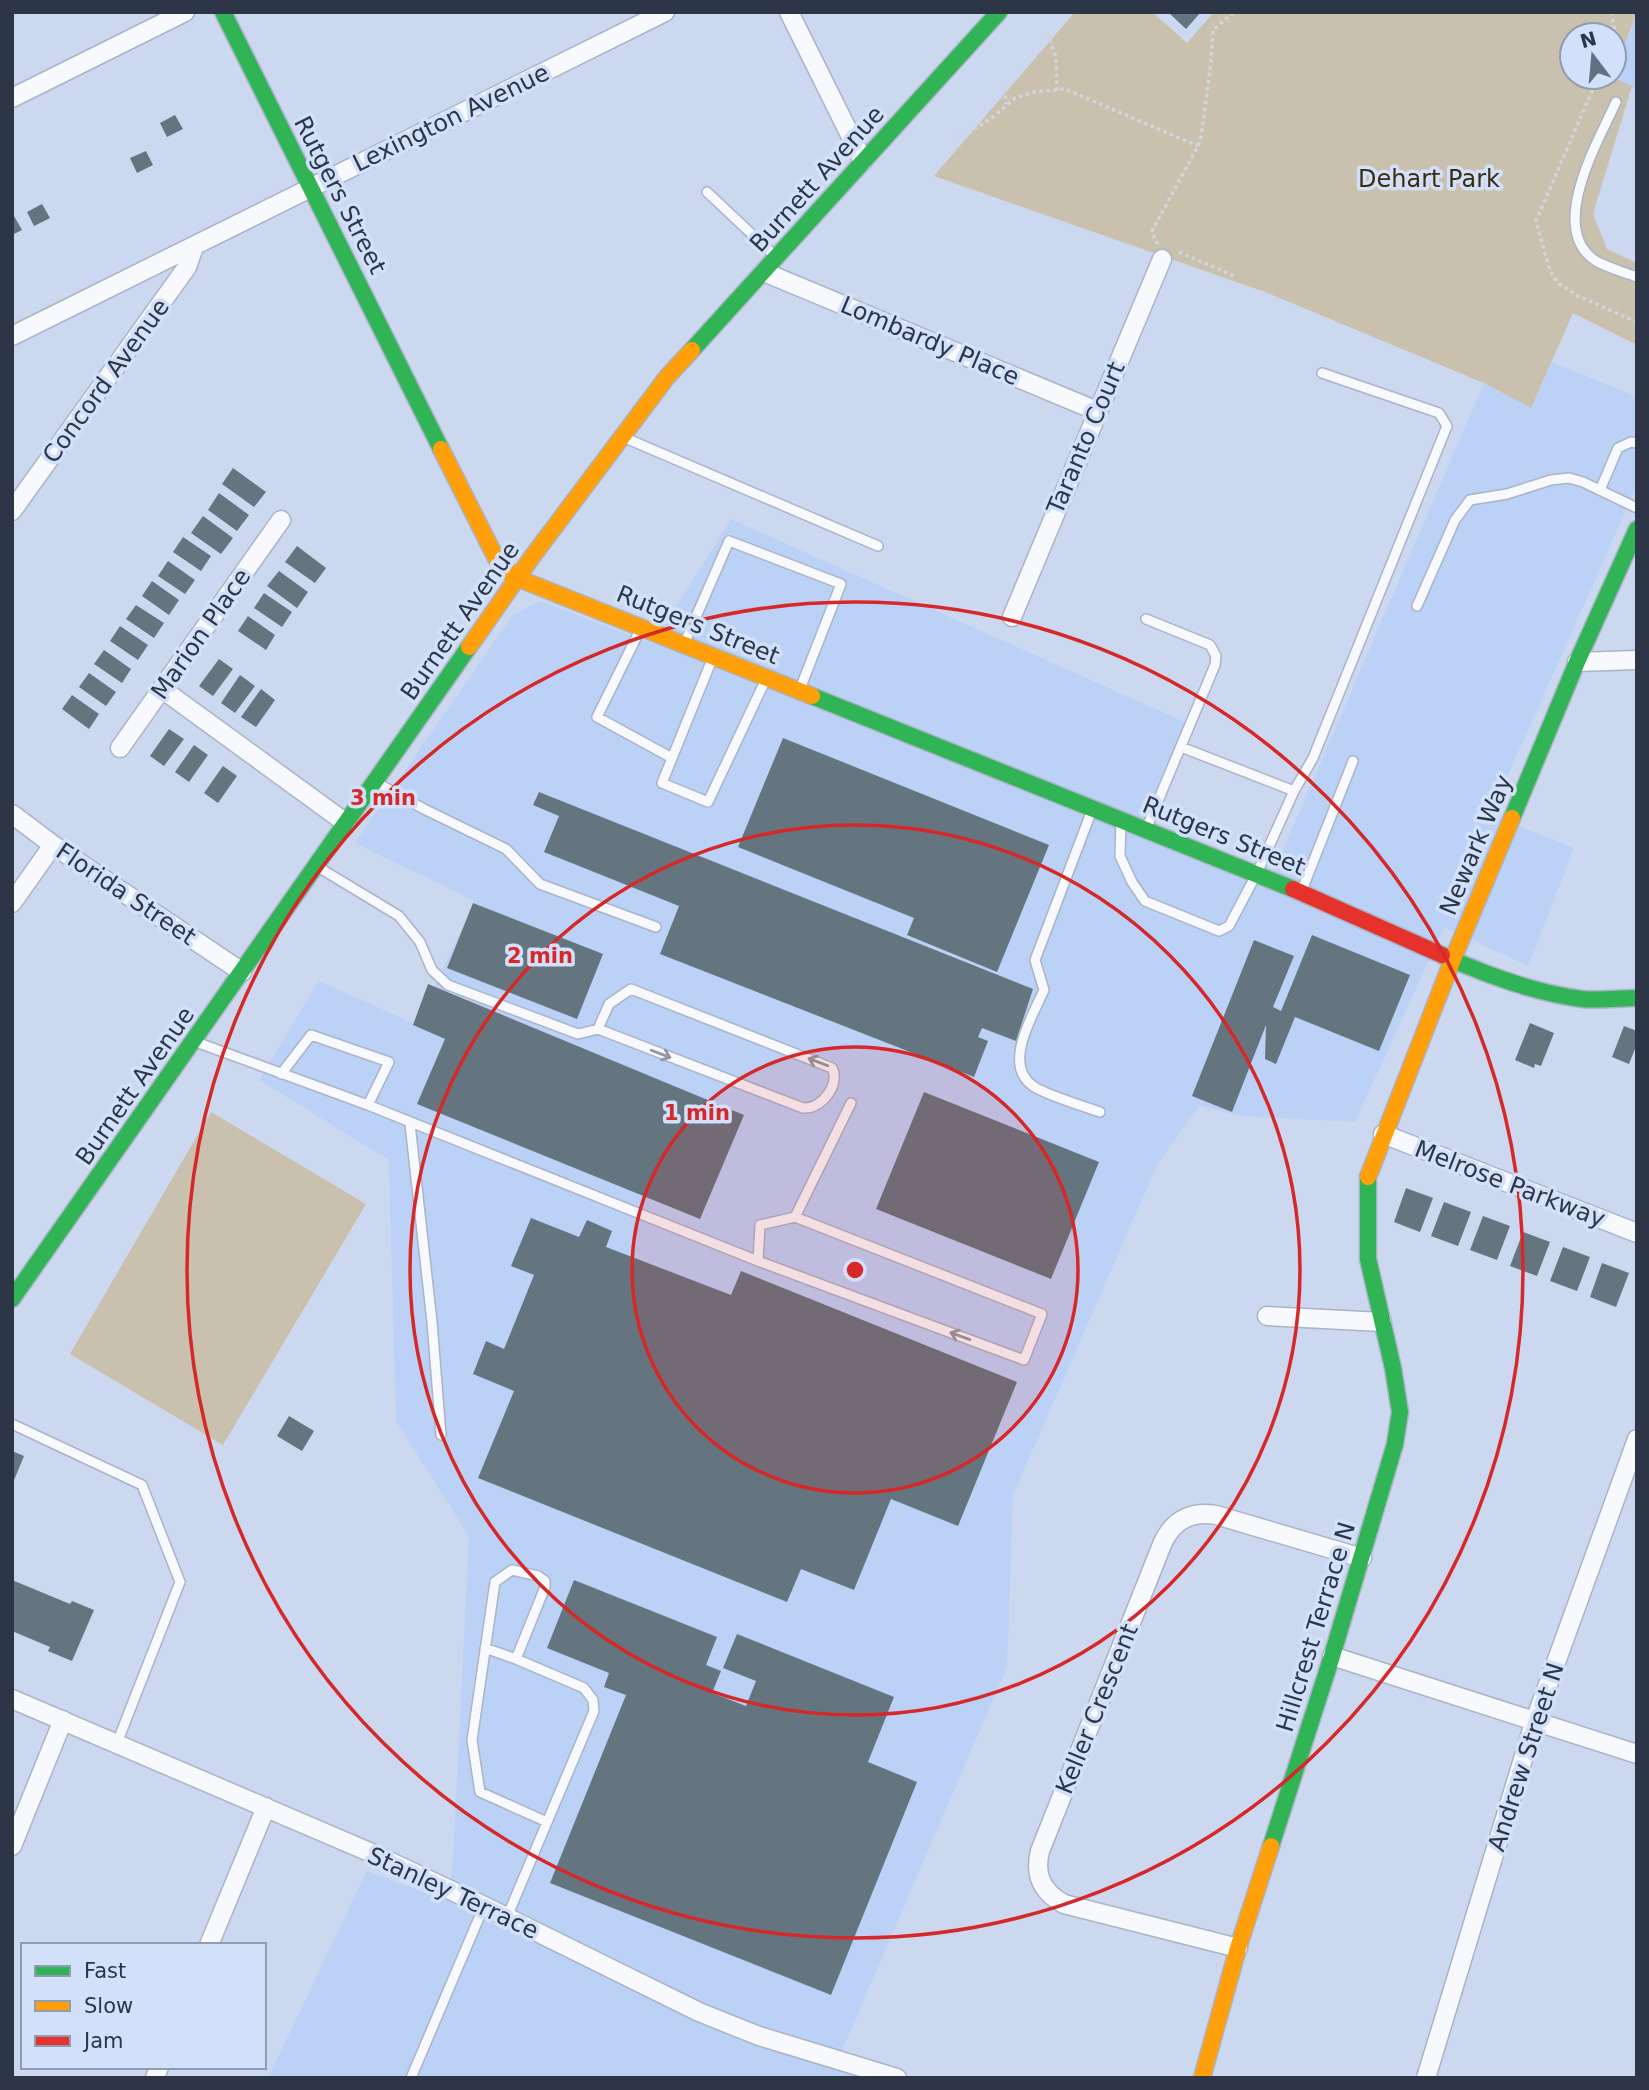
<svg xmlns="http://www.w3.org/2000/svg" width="1649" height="2090" viewBox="0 0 1649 2090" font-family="'DejaVu Sans',sans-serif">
  <rect width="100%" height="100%" fill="#cbd8ef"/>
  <!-- built -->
  <path fill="#bcd1f6" d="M1637,14V89L1611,79L1614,77V71Z
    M1552,362L1637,397V486L1490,815L1574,848L1528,966L1444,927L1355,1122L1241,1116L1199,1106L1157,1165L1013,1495L1007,1667L837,2062L892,2078H268L367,1871L447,1901L453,1863L469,1536L396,1421L389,1160L259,1080L319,981L417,1025L475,901L355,843L512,616L540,601L653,644L731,519L1189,724L1148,828L1271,878L1484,383L1531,408Z"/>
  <!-- green -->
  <path fill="#c9c0ad" d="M1075,12H1152L1187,43L1214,12H1637L1614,71V35H1572V77H1612L1632,86L1593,214L1607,249L1637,263V345L1573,313L1531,408L1484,383L1265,292L934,176Z
    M211,1112L366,1204L223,1445L70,1354Z"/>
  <!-- building -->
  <path fill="#657580" d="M1168,12H1201L1186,29Z
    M175,115L183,129L167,137L160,123Z
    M146,151L153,165L137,173L130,158Z
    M42,204L50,218L34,226L27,212Z
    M14,216L22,230L12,235V217Z
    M233,468L266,492L254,507L222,484Z
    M219,493L249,515L237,531L208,510Z
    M203,516L233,538L221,554L191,533Z
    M183,537L211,556L201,571L173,552Z
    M297,546L326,568L315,583L285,562Z
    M168,561L195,580L185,594L158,576Z
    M279,571L308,592L297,608L267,586Z
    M152,581L179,600L169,615L142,596Z
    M264,593L292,612L282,627L254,608Z
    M136,605L164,623L154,638L126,619Z
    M248,616L275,635L266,650L238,631Z
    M120,626L148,645L138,660L110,641Z
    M104,650L131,669L122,683L94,664Z
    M219,659L233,669L213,696L199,686Z
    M89,673L116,692L106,706L79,687Z
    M240,675L255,686L235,713L221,703Z
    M261,689L275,700L256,727L241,717Z
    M72,695L99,714L89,729L62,709Z
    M169,729L184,739L164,766L150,756Z
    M783,738L1049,845L997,972L907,935L914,918L738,847Z
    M194,745L208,755L189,782L175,772Z
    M223,766L237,776L218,803L204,793Z
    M539,792L1033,989L1016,1041L982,1028L978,1037L988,1041L974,1077L660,954L679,906L544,852L559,816L533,805Z
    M473,903L603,954L577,1019L447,968Z
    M1312,935L1410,975L1379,1051L1295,1017L1276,1064L1265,1059L1266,1025L1232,1112L1192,1096L1254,940L1294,956L1273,1007L1281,1011Z
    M428,984L744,1115L700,1219L417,1104L445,1039L413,1025Z
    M1530,1023L1554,1033L1541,1066L1535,1064L1534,1068L1515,1060Z
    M1624,1026L1637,1031V1044L1629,1064L1612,1057Z
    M924,1092L1099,1162L1051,1279L876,1209Z
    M1406,1188L1433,1198L1420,1232L1394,1222Z
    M1444,1202L1471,1212L1458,1246L1431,1236Z
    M1483,1216L1510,1226L1497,1260L1470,1250Z
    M531,1218L579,1237L587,1220L612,1231L606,1247L731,1295L741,1271L1017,1382L958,1526L891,1499L854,1590L801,1569L787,1602L478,1478L514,1391L473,1374L486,1341L504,1349L534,1275L511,1266Z
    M1523,1232L1550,1242L1537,1276L1510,1266Z
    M1563,1247L1590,1257L1577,1291L1550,1281Z
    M1602,1263L1629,1273L1616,1307L1590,1297Z
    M289,1416L314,1431L302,1451L277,1436Z
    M12,1451L24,1456L12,1485Z
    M12,1580L70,1604L72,1601L94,1610L72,1661L48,1651L50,1647L12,1631Z
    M574,1580L717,1637L706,1665L721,1671L712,1693L746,1706L756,1681L723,1668L737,1634L894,1697L868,1762L917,1782L831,1995L550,1883L626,1695L604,1687L609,1673L547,1648Z"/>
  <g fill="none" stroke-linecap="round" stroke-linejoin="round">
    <!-- lane casing -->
    <g stroke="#aab4c6" stroke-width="12">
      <path id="lane" d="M1616,102C1599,140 1546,229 1596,261C1608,268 1624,272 1637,277
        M707,192L775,256
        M623,437L878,546
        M1600,490L1618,448L1631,442L1637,443
        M1417,606L1455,520L1470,500L1507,494L1551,480L1569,478L1583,482L1637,508
        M1146,619L1210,645L1216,656L1215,665L1147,827
        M641,628L597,717L672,758
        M685,642L729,541L841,584L800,689
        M713,657L662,783L708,802L766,679
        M377,783L424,809L506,849L540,884L656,927
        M1294,791L1313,758L1447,426L1439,413L1322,373
        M1092,810L1035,960L1044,990C1033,1015 1002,1065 1033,1086C1046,1095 1083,1106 1100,1112
        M1121,820L1120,856L1132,882L1145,901L1219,931L1229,926L1257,873L1294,791L1181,747
        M318,867L399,916L420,942L432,970L448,985L578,1034L598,1029L803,1108C821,1110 841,1084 832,1068L631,989L609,1004L598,1029
        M1302,890L1353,761
        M196,1042L368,1105L758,1261L1024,1360L1042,1314L795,1217L851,1103
        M281,1074L311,1035L389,1062L368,1105
        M410,1124L432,1322L441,1435
        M758,1261L760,1225L795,1217
        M12,1424L142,1485L180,1582L117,1743
        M485,1648L516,1659
        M507,1917L594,1711L593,1700L584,1688L516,1659L545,1587V1581L538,1576L512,1570L495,1582L472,1740L480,1792L547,1822
        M411,2078L484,1906"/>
    </g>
    <!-- street casing -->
    <g stroke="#aab4c6" stroke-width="21">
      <path id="street" d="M789,12L863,161
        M12,98L185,12
        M764,272L1097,411
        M12,336L665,12
        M12,511L187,267L194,247
        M1012,617L1162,259
        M1577,662L1637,660
        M162,689L346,823
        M120,748L281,520
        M12,814L53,845L242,972
        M12,903L53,845
        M1383,1134L1637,1233
        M1267,1316L1382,1322
        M1332,1656L1637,1754
        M12,1699L374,1854L484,1906L699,2012L759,2036L897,2078
        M12,1846L63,1720
        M209,1945L266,1807
        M1238,1948L1064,1904C1042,1892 1034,1875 1040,1851L1163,1542C1174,1520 1191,1511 1216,1515L1362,1558
        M155,2078L159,2067
        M1426,2078L1534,1723L1637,1439"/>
    </g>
    <!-- fast casing -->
    <g stroke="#aab4c6" stroke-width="19">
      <path id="fast" d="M223,12L441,449
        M692,350L999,12
        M812,696L1293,889
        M1512,818L1577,662L1637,529
        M1442,955C1484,974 1536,993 1582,999C1600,1001 1619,998 1637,998
        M12,1299L469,647
        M1271,1846L1332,1656L1395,1444L1400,1412L1393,1368L1368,1259V1177"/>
    </g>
    <!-- slow casing -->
    <g stroke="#aab4c6" stroke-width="19">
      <path id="slow" d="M441,449L499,564L517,578L812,696
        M469,647L532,557L667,377L692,350
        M1368,1177L1453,959L1512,818
        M1202,2078L1238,1948L1271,1846"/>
    </g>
    <!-- jam casing -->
    <g stroke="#aab4c6" stroke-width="19">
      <path id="jam" d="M1293,889L1442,955"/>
    </g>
    <!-- path -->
    <path stroke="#d1d5dc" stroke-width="3.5" stroke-dasharray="3.5 3.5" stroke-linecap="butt" d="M1611,12L1616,36L1614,40
      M1047,33L1056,57L1057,90
      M1598,77L1536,221L1550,271L1559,284L1578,296L1637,322
      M1002,82L1005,88L1006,104
      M955,134L960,136L969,133L993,117L1015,98L1034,92L1065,89L1198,146
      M1159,243L1156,242L1152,231L1198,146L1201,137L1211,62L1213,30L1234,12
      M1179,252L1234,276"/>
    <!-- lane -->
    <use href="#lane" stroke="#f7f9fd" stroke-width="9"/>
    <!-- street -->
    <use href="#street" stroke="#f7f9fd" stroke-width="18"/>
    <!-- fast -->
    <use href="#fast" stroke="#30b455" stroke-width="16"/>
    <!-- slow -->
    <use href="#slow" stroke="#ff9f0a" stroke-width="16"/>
    <!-- jam -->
    <use href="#jam" stroke="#e5322d" stroke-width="16"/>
  </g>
  <!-- one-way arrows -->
  <defs><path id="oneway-shaft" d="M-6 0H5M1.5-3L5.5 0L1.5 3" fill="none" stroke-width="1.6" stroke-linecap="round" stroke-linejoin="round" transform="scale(1.75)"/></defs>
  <g stroke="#9298a2">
    <use href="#oneway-shaft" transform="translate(661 1054) rotate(21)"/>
    <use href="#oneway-shaft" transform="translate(818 1062) rotate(-159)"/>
    <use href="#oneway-shaft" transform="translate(960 1336) rotate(-160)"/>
  </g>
  <!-- distance rings -->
  <circle cx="855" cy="1270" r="223" fill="#d62828" fill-opacity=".12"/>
  <g fill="none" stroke="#d62828" stroke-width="3.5">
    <circle cx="855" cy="1270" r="223"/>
    <circle cx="855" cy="1270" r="445"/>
    <circle cx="855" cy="1270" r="668"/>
  </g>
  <g text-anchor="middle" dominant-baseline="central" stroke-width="7" stroke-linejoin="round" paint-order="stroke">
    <!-- street labels -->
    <g font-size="24" fill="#2d3647" stroke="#d2e0fa">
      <text transform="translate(451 118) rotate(-26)">Lexington Avenue</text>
      <text transform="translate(817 179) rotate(-48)">Burnett Avenue</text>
      <text transform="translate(340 195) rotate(63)">Rutgers Street</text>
      <text transform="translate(930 341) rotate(23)">Lombardy Place</text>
      <text transform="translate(106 381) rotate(-54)">Concord Avenue</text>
      <text transform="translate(1086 438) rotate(-67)">Taranto Court</text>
      <text transform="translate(460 621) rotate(-55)">Burnett Avenue</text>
      <text transform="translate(698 625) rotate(22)">Rutgers Street</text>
      <text transform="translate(201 634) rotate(-55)">Marion Place</text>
      <text transform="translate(1224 836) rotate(22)">Rutgers Street</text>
      <text transform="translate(1476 845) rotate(-67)">Newark Way</text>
      <text transform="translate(126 894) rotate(34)">Florida Street</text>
      <text transform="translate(135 1086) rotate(-55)">Burnett Avenue</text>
      <text transform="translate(1510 1184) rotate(21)">Melrose Parkway</text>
      <text transform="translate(1316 1627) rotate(-73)">Hillcrest Terrace N</text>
      <text transform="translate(1097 1709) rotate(-68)">Keller Crescent</text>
      <text transform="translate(1526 1757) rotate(-72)">Andrew Street N</text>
      <text transform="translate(453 1893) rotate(25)">Stanley Terrace</text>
    </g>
    <!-- park labels -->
    <g font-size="24" fill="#3c2d11" stroke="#d2e0fa">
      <text x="1429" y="179">Dehart Park</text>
    </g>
  </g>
  <circle cx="855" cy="1270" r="10" fill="#d62828" stroke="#d2e0fa" stroke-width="3.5"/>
  <g font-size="21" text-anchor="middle" font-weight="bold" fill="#d62828" stroke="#d2e0fa" stroke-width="7" stroke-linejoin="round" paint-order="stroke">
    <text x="383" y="805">3 min</text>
    <text x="540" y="963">2 min</text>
    <text x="697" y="1120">1 min</text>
  </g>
  <!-- border -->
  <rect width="1649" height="2090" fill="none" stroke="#2d3647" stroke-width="28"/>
  <!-- legend -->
  <rect x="21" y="1943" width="245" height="126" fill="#d2e0fa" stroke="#909cb2" stroke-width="2"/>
  <rect x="35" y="1966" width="35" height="10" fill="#30b455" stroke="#909cb2" stroke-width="2"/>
  <text x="84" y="1978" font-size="21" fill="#2d3647">Fast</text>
  <rect x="35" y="2001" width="35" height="10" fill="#ff9f0a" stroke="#909cb2" stroke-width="2"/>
  <text x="84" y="2013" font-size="21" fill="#2d3647">Slow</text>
  <rect x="35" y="2036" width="35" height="10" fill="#e5322d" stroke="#909cb2" stroke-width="2"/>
  <text x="84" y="2048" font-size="21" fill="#2d3647">Jam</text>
  <!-- north arrow -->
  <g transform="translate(1593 56) rotate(344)"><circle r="33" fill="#d2e0fa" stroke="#909cb2" stroke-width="2"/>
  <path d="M0-5L12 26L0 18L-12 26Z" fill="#646f82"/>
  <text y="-10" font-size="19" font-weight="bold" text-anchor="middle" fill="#2d3647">N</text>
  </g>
</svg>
